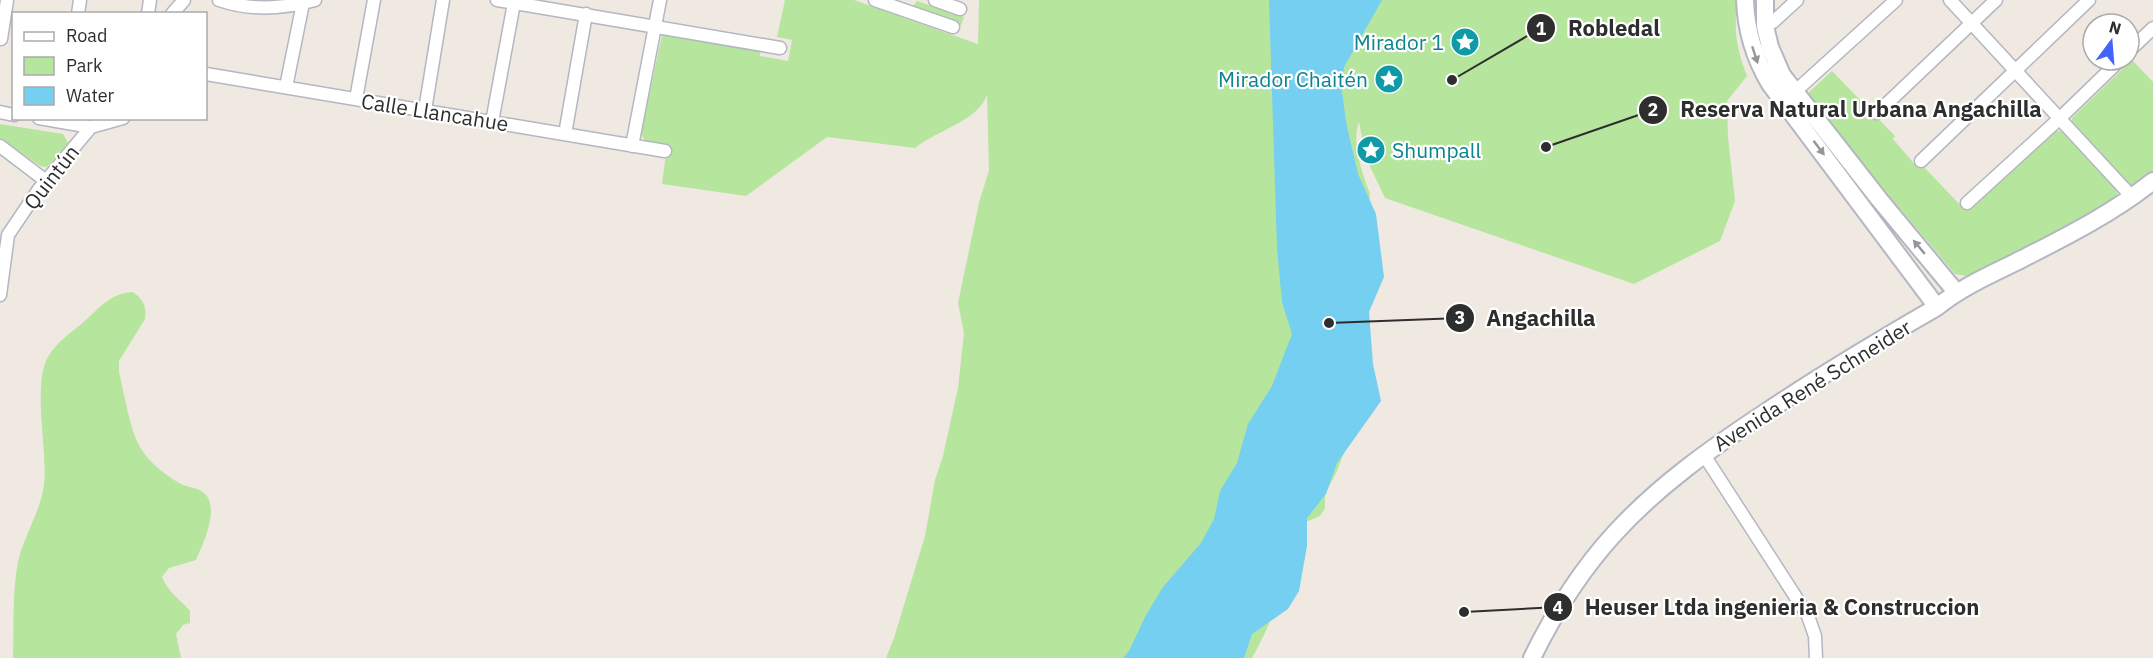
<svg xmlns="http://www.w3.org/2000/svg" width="2153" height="658" viewBox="0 0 2153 658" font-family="'IBM Plex Sans',sans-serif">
  <rect width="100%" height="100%" fill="#efe9e1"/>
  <!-- green -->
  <path fill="#b6e59e" d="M785,0H854L978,44L979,0H1739C1732,26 1737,51 1747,76L1727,101L1728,137L1735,201L1720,241L1634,284L1385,198L1366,158L1359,122C1351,144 1362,172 1370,194L1346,447L1337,471L1325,494V508L1320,516L1306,522C1290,569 1276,615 1252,658H886L894,638L925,536L935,480L943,456L958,388L964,333L958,303L979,203L989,170L987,95C978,121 937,130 915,148L827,137L746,196L662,184L667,145L645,141L641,133L662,35L760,49V56L788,61L792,40L777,37Z
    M917,1L964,17L961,25L914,9L912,7Z
    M2132,60L2153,82V175L2138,188L2127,185L2072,126V118Z
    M1832,71L1895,136L1893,139L1917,167L1921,164L1964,209L2054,131H2063L2117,189V196L2077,222L1967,276L1955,274L1810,101L1807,94Z
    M0,124L63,134L68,143L47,167L40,166L0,138Z
    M133,292C143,299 147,307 145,319L119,361V372C124,392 130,430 140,447C148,462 167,476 181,484C189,488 199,487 206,495C219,509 203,545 196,560L169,568L162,577C168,592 180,599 190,611V623L183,625L176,634L181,658H13C14,627 12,593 18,562C24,535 41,511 44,484C48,452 32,384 48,357C57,341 74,331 87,319C102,305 112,293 133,292Z"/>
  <!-- water -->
  <path fill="#75cff0" d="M1269,0H1382L1344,67L1342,91L1346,122L1358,174L1376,214L1384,277L1369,312L1373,364L1381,401L1337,463L1326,494L1307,518V546L1299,591L1288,609L1252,634L1244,658H1123L1129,651L1146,615L1163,587L1201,543L1214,519L1220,491L1237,463L1248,424L1272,386L1292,334L1282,302L1277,248Z"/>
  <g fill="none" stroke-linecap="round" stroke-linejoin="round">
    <!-- street casing -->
    <g stroke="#b4b7c1" stroke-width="15">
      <path id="street" d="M219,0C251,11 283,9 315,0
        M497,0L780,48
        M875,0L953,27
        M935,0L960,9
        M1950,0L2133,198
        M78,14L80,0
        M148,14L150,0
        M172,14L184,0
        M1765,26L1773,22L1797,0
        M1,39L7,0
        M2129,51L2153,28
        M206,74L665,151
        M286,87L303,3
        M1789,97L1896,0
        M356,99L374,0
        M425,110L443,0
        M0,112L14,115
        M1877,113L1996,0
        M39,118L91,127
        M492,122L514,3
        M565,134L586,14
        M0,146L46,181
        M632,146L660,0
        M1921,161L2089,0
        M1967,203L2059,119L2120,60
        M0,295L8,235L39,189L91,127L123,118
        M1704,455L1808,616L1815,636L1816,658"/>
    </g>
    <!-- secondary casing -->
    <g stroke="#b4b7c1" stroke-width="20">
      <path id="secondary" d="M1745,0C1746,30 1755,59 1770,84L1937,307
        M1765,0V26L1770,47L1782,75L1879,199L1956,292
        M1532,658C1554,613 1581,570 1615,533C1658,486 1710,449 1763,414C1820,376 1878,341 1937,307C1963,286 1992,274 2022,259C2067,236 2113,213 2153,181"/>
    </g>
    <!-- street -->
    <use href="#street" stroke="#fff" stroke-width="12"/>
    <!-- secondary -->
    <use href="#secondary" stroke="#fff" stroke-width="16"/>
  </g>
  <!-- one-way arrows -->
  <defs><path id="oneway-solid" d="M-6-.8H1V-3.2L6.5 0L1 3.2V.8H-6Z" transform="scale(1.5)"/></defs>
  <g fill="#969696">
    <use href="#oneway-solid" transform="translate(1755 55) rotate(72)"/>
    <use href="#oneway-solid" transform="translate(1819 148) rotate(53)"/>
    <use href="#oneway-solid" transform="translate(1919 247) rotate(-130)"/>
  </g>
  <!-- icons -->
  <defs>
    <g id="sight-disc" transform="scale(1.5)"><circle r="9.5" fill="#0f9aa8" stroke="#fff"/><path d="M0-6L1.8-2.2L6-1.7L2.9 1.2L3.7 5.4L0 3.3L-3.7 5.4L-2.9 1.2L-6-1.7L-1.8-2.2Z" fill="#fff"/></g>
  </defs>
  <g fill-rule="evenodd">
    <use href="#sight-disc" x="1465" y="42"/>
    <use href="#sight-disc" x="1389" y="79"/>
    <use href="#sight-disc" x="1371" y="150"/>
  </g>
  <g text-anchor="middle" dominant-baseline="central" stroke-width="4.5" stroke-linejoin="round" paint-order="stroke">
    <!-- culture labels -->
    <g font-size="21" fill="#0d838f" stroke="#fff" text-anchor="end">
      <text x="1444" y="42">Mirador 1</text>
      <text x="1368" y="79">Mirador Chaitén</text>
      <text x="1392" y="150" text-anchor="start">Shumpall</text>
    </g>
    <!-- street labels -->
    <g font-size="21" fill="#2e2e2e" stroke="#fff">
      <text transform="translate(435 112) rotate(9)">Calle Llancahue</text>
      <text transform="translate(51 177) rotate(-52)">Quintún</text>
      <text transform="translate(1812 385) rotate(-32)">Avenida René Schneider</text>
    </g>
  </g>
  <!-- callouts -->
  <path fill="none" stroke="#2e2e2e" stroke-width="2" d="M1452 80L1541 28M1546 147L1653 110M1329 323L1460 318M1464 612L1558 607"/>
  <g fill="#2e2e2e" stroke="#fff" stroke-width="2">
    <circle cx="1452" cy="80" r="6"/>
    <circle cx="1546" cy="147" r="6"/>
    <circle cx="1329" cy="323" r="6"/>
    <circle cx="1464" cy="612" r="6"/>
    <circle cx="1541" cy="28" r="15"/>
    <circle cx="1653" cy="110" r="15"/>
    <circle cx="1460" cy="318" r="15"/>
    <circle cx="1558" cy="607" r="15"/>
  </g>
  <g font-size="18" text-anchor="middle" font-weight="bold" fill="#fff">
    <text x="1541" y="35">1</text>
    <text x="1653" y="116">2</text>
    <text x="1460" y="324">3</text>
    <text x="1558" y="614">4</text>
  </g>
  <g font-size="22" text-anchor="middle" font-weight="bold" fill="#2e2e2e" stroke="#fff" stroke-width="4.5" stroke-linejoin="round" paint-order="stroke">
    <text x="1614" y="36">Robledal</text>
    <text x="1861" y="117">Reserva Natural Urbana Angachilla</text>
    <text x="1541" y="326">Angachilla</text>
    <text x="1782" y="615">Heuser Ltda ingenieria &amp; Construccion</text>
  </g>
  <!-- legend -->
  <rect x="12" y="12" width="195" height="108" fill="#ffffff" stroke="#ababab" stroke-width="1.5"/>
  <rect x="24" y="32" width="30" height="9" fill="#ffffff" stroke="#ababab" stroke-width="1.5"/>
  <text x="66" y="42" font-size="18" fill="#2e2e2e">Road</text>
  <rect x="24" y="57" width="30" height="18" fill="#b6e59e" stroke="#ababab" stroke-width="1.5"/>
  <text x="66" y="72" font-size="18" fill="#2e2e2e">Park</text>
  <rect x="24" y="87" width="30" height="18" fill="#75cff0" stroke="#ababab" stroke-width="1.5"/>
  <text x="66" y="102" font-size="18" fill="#2e2e2e">Water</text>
  <!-- north arrow -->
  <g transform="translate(2111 42) rotate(16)"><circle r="28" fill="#ffffff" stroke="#ababab" stroke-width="1.5"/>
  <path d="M0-4.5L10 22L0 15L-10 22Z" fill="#4264fb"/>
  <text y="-9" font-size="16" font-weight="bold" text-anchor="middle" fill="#2e2e2e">N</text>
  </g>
</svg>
